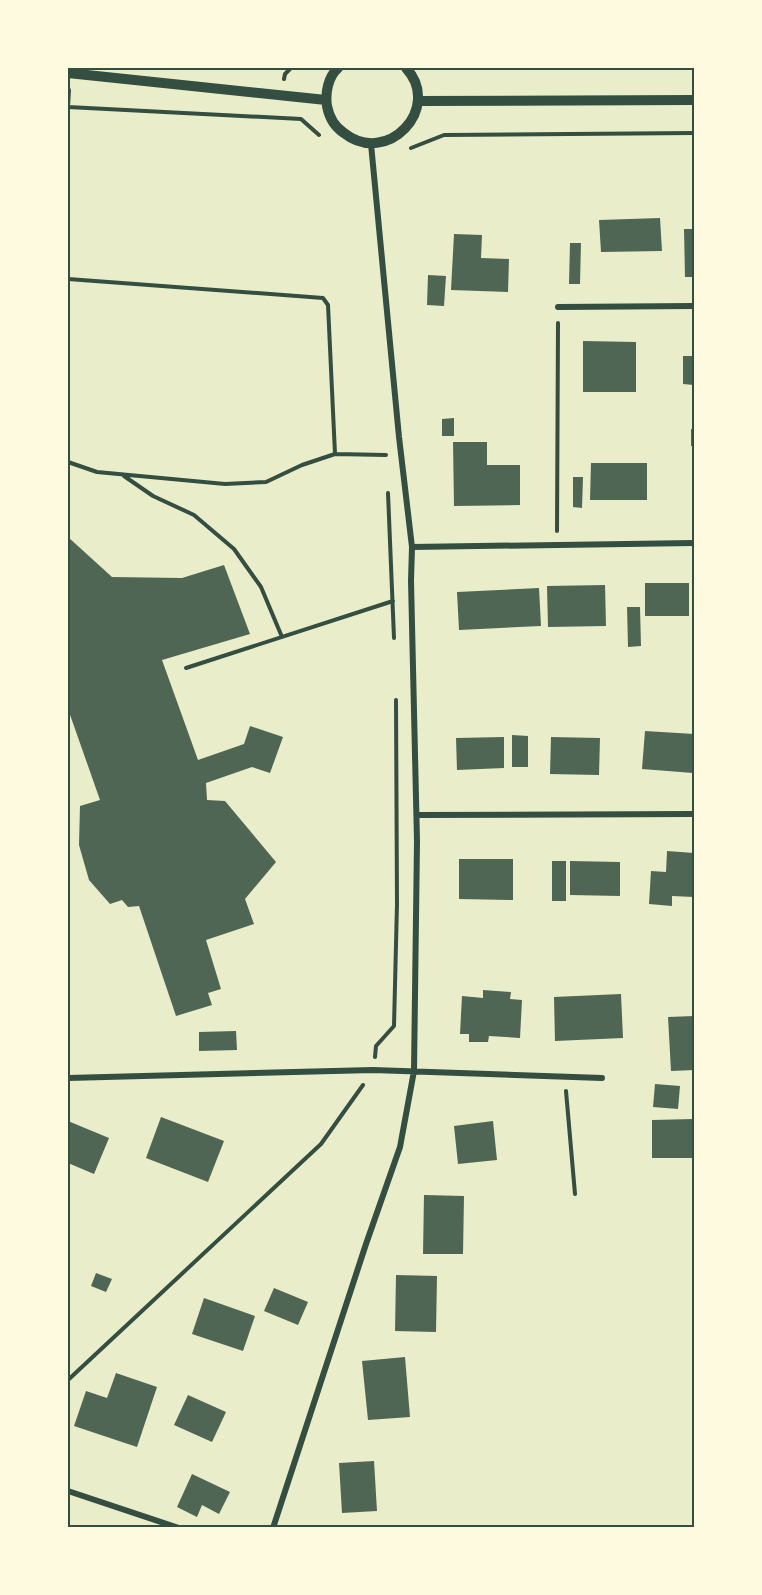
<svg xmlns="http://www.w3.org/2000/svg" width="762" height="1595" viewBox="0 0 762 1595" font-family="'Source Serif 4',serif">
  <rect width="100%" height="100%" fill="#e9edc9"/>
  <!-- building -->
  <path fill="#4f6655" d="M660,218L662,251L601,252L599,220Z
    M684,229H694V277H685Z
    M454,234L482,235L481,258L509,259L508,292L451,290Z
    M570,243H581L580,284H569Z
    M428,275L446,276L444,306L427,305Z
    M583,341L636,342V392H583Z
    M683,356H694V385L683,384Z
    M454,418V436H442V419Z
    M691,429H694V446H691Z
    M453,442H487V465H520V505L454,506Z
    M591,463H647V500H590Z
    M573,477H583L582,508L573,507Z
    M68,537L112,577L182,578L224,565L250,634L162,660L198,760L244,744L250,726L283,737L270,773L252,767L206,783L207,800L225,801L276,862L245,899L254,924L206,940L221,989L208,993L212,1005L176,1016L139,906L128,907L122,900L110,904L89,880L79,845L80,806L100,800L68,709Z
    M645,583H689V616H645Z
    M605,585L606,626L548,627L547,586Z
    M539,588L541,626L459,630L457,592Z
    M627,607H640L641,646L628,647Z
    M645,731L694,734L693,773L642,769Z
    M512,735L528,736V767H512Z
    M504,737V768L457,770L456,738Z
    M551,737L600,738L599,775L550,774Z
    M667,851L694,853V897L672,896V906L649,904L651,871L666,872Z
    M459,859H513V900L459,899Z
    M552,861H566V901H552Z
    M570,861L620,862V896L570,895Z
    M483,990L511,992L510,999L522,1000L520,1038L489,1036L488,1042H469V1034H460L462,996L483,998Z
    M621,994L623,1038L555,1041L554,997Z
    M694,1016V1070L671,1071L668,1017Z
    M236,1031L237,1050L199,1051V1032Z
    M655,1084L680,1086L678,1109L653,1107Z
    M161,1117L224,1141L208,1182L146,1158Z
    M694,1119V1158H652V1120Z
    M68,1121L109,1138L94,1174L68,1163Z
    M493,1121L497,1160L458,1164L454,1126Z
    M424,1195L464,1196L463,1254H423Z
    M96,1273L112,1279L106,1292L91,1286Z
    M396,1275L437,1276L436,1332L395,1331Z
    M274,1288L308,1302L298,1325L264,1311Z
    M204,1298L255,1316L243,1351L192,1334Z
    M405,1357L410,1417L368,1420L362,1361Z
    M116,1373L157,1387L137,1447L74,1426L86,1391L107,1398Z
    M188,1395L226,1412L212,1442L174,1425Z
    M374,1461L377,1511L342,1513L339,1463Z
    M192,1474L230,1492L219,1514L202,1505L197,1517L177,1507Z
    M693,1483H694V1499H692Z"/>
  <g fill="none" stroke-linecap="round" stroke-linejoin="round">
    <!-- path -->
    <path stroke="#344e41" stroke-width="4" d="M284,79L285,74L291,68
      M68,107L301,119L319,135
      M68,107L69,90
      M411,148L444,135L694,133
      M68,279L323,298L328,305L335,454
      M68,462L97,472L225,484L266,482L302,465L335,454L386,455
      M124,476L153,496L194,515L234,549L261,587L282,637
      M388,493L394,638
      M557,531L558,323
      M186,668L393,601
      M375,1057L376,1046L394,1026L397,904L396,700
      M566,1091L575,1194
      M68,1380L321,1144L363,1085"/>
    <!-- minor -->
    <path stroke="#344e41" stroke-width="6" d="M558,307L694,306
      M412,547L694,543
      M417,815L694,814
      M68,1078L373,1070L602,1078
      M68,1491L179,1528
      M273,1528L366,1244L400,1147L414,1071L417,841L411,581L412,547L399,437L371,144"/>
    <!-- tertiary -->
    <path stroke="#344e41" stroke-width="10" d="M338,68C328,77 325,93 327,106C329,117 335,127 344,133C387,167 443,108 406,68
      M68,73L326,100
      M418,101L694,100"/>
  </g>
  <!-- border -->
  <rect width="762" height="1595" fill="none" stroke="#fefae0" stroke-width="138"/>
  <rect x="69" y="69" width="624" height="1457" fill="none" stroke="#344e41" stroke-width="2"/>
</svg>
